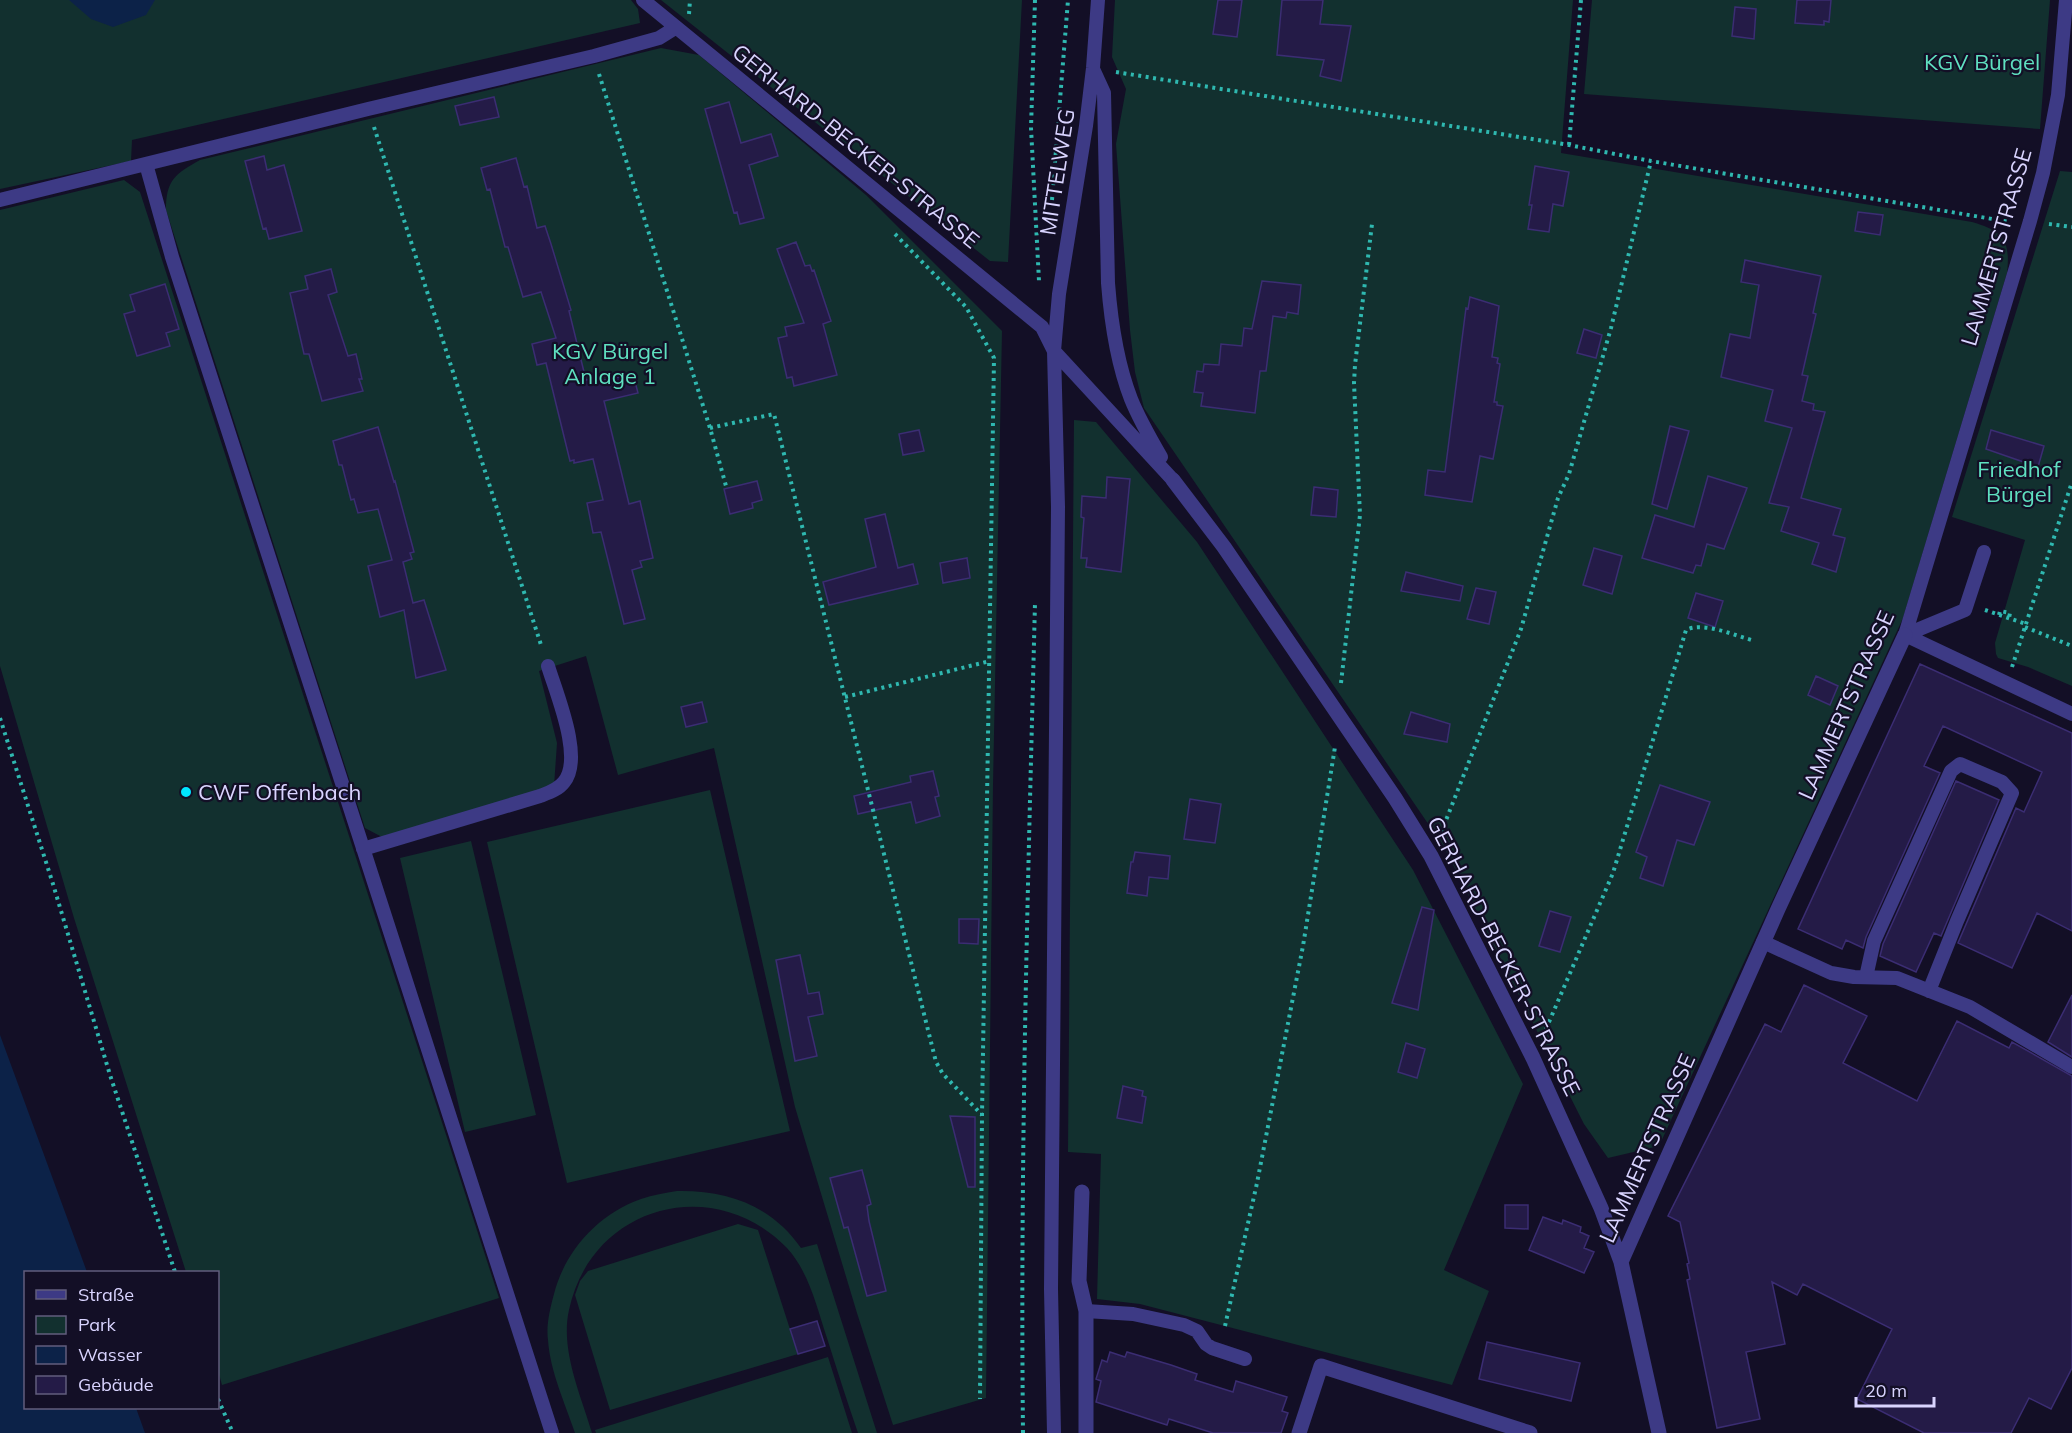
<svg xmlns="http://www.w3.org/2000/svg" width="2072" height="1433" viewBox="0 0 2072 1433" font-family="Mulish,sans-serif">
  <rect width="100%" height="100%" fill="#130f26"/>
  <!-- green -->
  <path fill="#12302f" d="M0,0H631L638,9L640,23L132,140L131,161L0,189Z
    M661,0H1022L1008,262L990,261Z
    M1115,0H1573L1561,153L1972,222C2002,231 2011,239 2007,273L1903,618L1659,1146L1608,1158L1584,1124L1444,847L1144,408L1135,372L1130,330L1116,144L1126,89L1112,57Z
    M1592,0H2050L2040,129L1584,94Z
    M661,48L699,55L866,195L1002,331L993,785L986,1398L893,1425L857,1313L795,1107L714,748L618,775L586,656L539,671L557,743L554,786L382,837L365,828L166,210C166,180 175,174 200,160Z
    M2060,171L2072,172V686L2028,667L1998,658L1996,654L1995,643L2025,540L1952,517Z
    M124,180L140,192L499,1298L222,1385L218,1370V1272H186L74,918L0,666V210Z
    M1074,420L1096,422L1197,542L1413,870L1523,1084L1444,1270L1489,1291L1452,1385L1140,1304L1097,1299L1101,1154L1068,1152Z
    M710,790L790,1131L567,1183L487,842Z
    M471,841L536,1115L465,1132L400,858Z
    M677,1191C727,1190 771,1205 801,1248L817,1244L877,1433H858C847,1401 837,1370 827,1338C817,1308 809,1272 787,1248C713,1172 591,1206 569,1310C560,1350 581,1395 592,1433H575C565,1403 550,1371 548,1340C546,1325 550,1309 554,1294C565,1251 598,1214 641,1199C653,1195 665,1193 677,1191Z
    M738,1224L758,1230L798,1354L610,1410L575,1295L580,1281L588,1271Z
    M828,1357L852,1433H596L595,1430Z"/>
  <!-- water -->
  <path fill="#0c2248" d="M69,0H155L146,15L113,27L91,19Z
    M0,1035L87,1272H26V1408H136L145,1433H0Z"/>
  <!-- building -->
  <path fill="#241b47" stroke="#3b2d73" stroke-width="1.5" d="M1218,0H1242L1237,37L1213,34Z
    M1282,0H1323L1320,24L1351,26L1341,81L1320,76L1324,60L1277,55Z
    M1797,0H1831L1829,22L1824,21V25L1795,23Z
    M1735,7L1756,9L1754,39L1732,36Z
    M494,97L499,117L460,125L455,106Z
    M729,102L741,143L771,134L778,156L749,165L764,218L740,224L737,212L734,213L705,109Z
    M264,156L267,170L284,165L302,231L269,239L266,228L263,229L245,161Z
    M516,158L524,187L527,186L537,228L545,226L551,244L571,310L569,311L586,380L598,377L600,381L633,374L638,393L604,401L629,504L640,501L653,558L640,561L642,567L632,570L645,619L624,624L601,532L593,533L587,503L603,500L593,459L574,463V460L570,461L546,363L537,365L532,344L556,338L541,292L523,297L508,247H505L490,189L487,190L481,168Z
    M1535,166L1569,172L1563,206L1553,204L1549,232L1528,229L1532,205H1529Z
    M1858,212L1883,215L1880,235L1855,231Z
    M796,242L805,266L810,265L812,271L814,270L831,321L823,324L837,375L794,386L792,377L787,378L778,338L787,336L785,327L804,323L777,249Z
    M1745,260L1821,276L1813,313L1816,314L1802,375L1808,376L1802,401L1814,404L1813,410L1825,412L1801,498L1841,509L1833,535L1845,538L1836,572L1812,564L1819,543L1781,531L1789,507L1769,503L1792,428L1765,421L1773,390L1721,377L1730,334L1750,338L1759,285L1741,282Z
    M331,269L337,292L328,295L347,353L348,356L356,354L362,379H359L363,391L322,401L309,354H304L290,293L308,289L305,276Z
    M1262,281L1301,285L1298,314L1287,312L1286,318L1273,316L1266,371H1260L1255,413L1201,406L1203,393L1194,392L1197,371L1203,372L1204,364L1219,365L1221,344L1242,346L1244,328L1252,329Z
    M165,284L179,329L166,333L170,346L137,356L124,314L135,311L130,295Z
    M1470,297L1499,306L1492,357L1498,358L1497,363L1500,364L1494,402H1497V405L1503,406L1493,459L1480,456L1472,502L1425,495L1428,470L1445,472L1466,308L1468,309Z
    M1584,329L1602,335L1596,358L1577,353Z
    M1670,426L1689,431L1667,509L1652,504Z
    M378,427L394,482L395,481L414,552L410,553L412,559L403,562L413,603L424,600L446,670L416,678L404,610L380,617L368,566L392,560L378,509L358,513L354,499L351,500L342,465H339L333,441Z
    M919,430L924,451L903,455L899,434Z
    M1991,430L2044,446L2038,467L1986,449Z
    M1708,476L1747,488L1724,549L1707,544L1701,566L1696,565L1693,573L1642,558L1655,515L1694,527Z
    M1107,477L1130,479L1121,572L1086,567L1087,558H1081L1084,518L1081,517L1082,496L1106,498Z
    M757,481L762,500L752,503L753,508L730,514L724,489Z
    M1314,487L1338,490L1336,517L1311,515Z
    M885,514L898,568L913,564L918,584L829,605L823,582L876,567L865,519Z
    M1594,548L1622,556L1612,594L1583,585Z
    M967,558L970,578L943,583L940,563Z
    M1406,572L1463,586L1460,601L1401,591Z
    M1476,588L1496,592L1489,624L1467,619Z
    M1696,593L1723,601L1715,627L1688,618Z
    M1920,664L2072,733V931L2037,913L2012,968L1958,943L2016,808L2024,812L2042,772L1943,726L1924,766L1940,773L1866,937L1863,948L1846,940L1842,949L1798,929Z
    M1816,676L1838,686L1830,705L1808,695Z
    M702,702L707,722L686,727L681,707Z
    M1411,712L1450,724L1447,742L1404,734Z
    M933,771L939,796L935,797L940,816L916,823L911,802L858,814L854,796L911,782L910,776Z
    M1956,781L1999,800L1941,936L1934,933L1916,972L1880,956L1883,944Z
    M1660,785L1710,802L1694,845L1677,840L1663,886L1640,878L1647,857L1636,852Z
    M1190,799L1221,804L1215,843L1184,839Z
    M1135,852L1170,856L1168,879L1149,877L1147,896L1127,893L1131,862H1133Z
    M1422,907L1434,910L1418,1010L1392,1003Z
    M1550,911L1571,917L1560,952L1539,946Z
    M959,919H979L978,944L959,943Z
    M800,955L808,994L819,992L823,1014L808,1017L817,1056L795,1061L776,960Z
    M1804,985L1867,1016L1843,1063L1917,1101L1957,1021L2009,1048L2012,1042L2072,1076V1368L2051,1409L2029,1398L2011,1433H1924L1857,1399L1892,1329L1803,1284L1797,1295L1772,1282L1785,1344L1746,1352L1760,1419L1717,1428L1687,1280L1690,1279L1687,1264L1689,1263L1680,1222L1668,1216L1765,1024L1781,1032Z
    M2072,995V1057L2048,1042Z
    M1406,1043L1425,1049L1417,1078L1398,1072Z
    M1123,1086L1143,1091L1142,1096L1146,1097L1142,1123L1117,1118Z
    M950,1116L975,1117V1187H968Z
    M862,1170L871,1204L867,1206L869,1221L886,1291L867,1296L848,1227L844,1228L830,1178Z
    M1505,1205H1528V1229L1505,1228Z
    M1543,1217L1562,1224L1563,1220L1581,1227L1580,1232L1589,1236L1584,1248L1594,1252L1584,1273L1529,1250Z
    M817,1321L825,1346L798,1354L790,1329Z
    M1487,1342L1580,1363L1571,1401L1479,1379Z
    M1110,1352L1125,1357L1127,1352L1171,1365L1197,1374L1195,1380L1233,1392L1236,1381L1287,1397L1282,1411L1288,1413L1281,1433H1213L1169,1419L1167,1425L1096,1402L1101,1381L1096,1379L1102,1360L1107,1362Z"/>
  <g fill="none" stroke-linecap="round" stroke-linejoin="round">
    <!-- path -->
    <path stroke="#2fb8b0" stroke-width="4" stroke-dasharray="3 4.5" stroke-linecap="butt" d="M1035,0L1031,128L1039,281
      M689,14L690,0
      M1116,72L1569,145L1651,161L2010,222
      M599,74L710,428L726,486
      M374,127L542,648
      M1569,145L1581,0
      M1052,200L1068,0
      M2049,224L2072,227
      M895,234L966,307L994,358L982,1115L980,1399
      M710,428L774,414L936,1062L943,1074L982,1115
      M1985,610L2026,624
      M1999,615L2000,611L2010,613L2009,618
      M2025,627L2072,646
      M2012,667L2072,482
      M1341,683L1360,515L1354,383L1355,365L1372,224
      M845,697L990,661
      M0,718L53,884L110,1075L175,1272
      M1441,833L1521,629L1558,498L1569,474L1611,328L1651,161
      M1543,1036L1613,873L1686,630C1703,621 1736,636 1755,641
      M1225,1326L1257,1183L1303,946L1335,747
      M218,1399L233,1433
      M1023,1433C1020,1156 1028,880 1035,603"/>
    <!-- service -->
    <path stroke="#3d3a85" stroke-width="14" d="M643,0L1042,327L1054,351L1173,480
      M1093,69L1104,93L1108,283C1111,322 1117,363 1131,399C1139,419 1150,438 1161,457
      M146,164L172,257L552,1433
      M0,200L368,109L594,56L659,38L675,28
      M1905,635L2030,221L2043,173L2058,95L2066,0
      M1905,635L2072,714
      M1905,635L1965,610L1984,552
      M363,849L540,796C548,793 558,790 564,782C584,758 556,693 548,666
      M1763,942L1831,973L1854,977L1897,978L1970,1007L2072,1067
      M1866,977L1874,941L1951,771L1960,764L2002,782L2012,793L1957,921L1929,991
      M1086,1311L1133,1314L1184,1325L1197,1331L1206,1344L1212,1348L1245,1359
      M1054,1433L1051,1289L1058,507L1054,351L1059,294L1086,126L1093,68L1098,0"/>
    <!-- minor -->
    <path stroke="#3d3a85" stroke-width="15" d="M1173,480L1224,547L1395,798L1431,856L1533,1058L1601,1208L1621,1262L1659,1433
      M1082,1192L1079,1281L1086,1311V1433
      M1621,1262L1778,909L1905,635
      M1299,1433L1321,1366L1530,1433"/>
  </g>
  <!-- markers -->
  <circle fill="#00e5ff" stroke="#130f26" stroke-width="2" cx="186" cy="792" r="6"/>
  <g text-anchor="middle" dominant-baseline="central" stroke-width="4.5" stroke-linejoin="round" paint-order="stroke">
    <!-- park labels -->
    <g font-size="22" fill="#5fe0c0" stroke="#130f26">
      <text x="1982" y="62">KGV Bürgel</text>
      <text x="610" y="351">KGV Bürgel<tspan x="610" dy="25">Anlage 1</tspan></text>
      <text x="2019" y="469">Friedhof<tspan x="2019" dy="25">Bürgel</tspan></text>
    </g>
    <!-- street labels -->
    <g font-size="22" fill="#d9d4ff" stroke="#130f26">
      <text transform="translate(856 146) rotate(39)">GERHARD-BECKER-STRASSE</text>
      <text transform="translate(1057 172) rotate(-81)">MITTELWEG</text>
      <text transform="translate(1996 247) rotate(-74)">LAMMERTSTRASSE</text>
      <text transform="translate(1846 705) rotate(-66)">LAMMERTSTRASSE</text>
      <text transform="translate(1504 956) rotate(63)">GERHARD-BECKER-STRASSE</text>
      <text transform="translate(1647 1148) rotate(-66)">LAMMERTSTRASSE</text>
    </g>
    <!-- poi labels -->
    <g font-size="22" fill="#d9d4ff" stroke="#130f26" text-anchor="start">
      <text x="198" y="792">CWF Offenbach</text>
    </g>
  </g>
  <!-- legend -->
  <rect x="24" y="1271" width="195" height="138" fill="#130f26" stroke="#625e7d" stroke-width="1.5"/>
  <rect x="36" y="1290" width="30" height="9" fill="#3d3a85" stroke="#625e7d" stroke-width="1.5"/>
  <text x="78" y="1301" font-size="18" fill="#d9d4ff">Straße</text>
  <rect x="36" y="1316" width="30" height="18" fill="#12302f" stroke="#625e7d" stroke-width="1.5"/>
  <text x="78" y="1331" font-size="18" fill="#d9d4ff">Park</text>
  <rect x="36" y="1346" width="30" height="18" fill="#0c2248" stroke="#625e7d" stroke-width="1.5"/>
  <text x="78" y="1361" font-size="18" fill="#d9d4ff">Wasser</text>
  <rect x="36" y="1376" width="30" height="18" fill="#241b47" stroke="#625e7d" stroke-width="1.5"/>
  <text x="78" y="1391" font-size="18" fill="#d9d4ff">Gebäude</text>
  <!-- scale -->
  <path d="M1856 1397v9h78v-9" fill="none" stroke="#d9d4ff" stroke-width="3"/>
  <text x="1865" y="1397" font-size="18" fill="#d9d4ff" stroke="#130f26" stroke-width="4.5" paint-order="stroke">20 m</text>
</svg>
